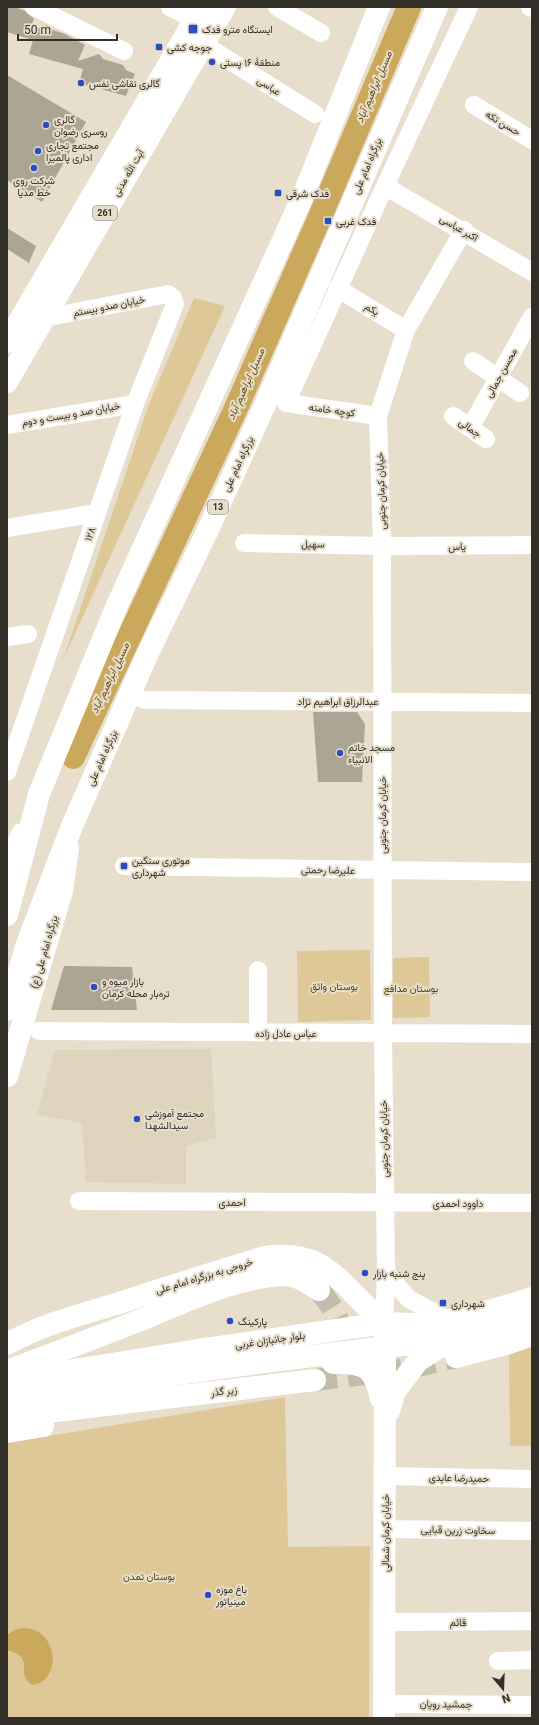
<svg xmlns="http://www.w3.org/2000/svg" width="539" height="1725" viewBox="0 0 539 1725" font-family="Roboto,Vazirmatn,sans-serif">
  <rect width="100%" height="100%" fill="#e7decc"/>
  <!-- built -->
  <path fill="#ded4bb" d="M211,1049L216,1138L186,1146V1184L86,1182L82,1123L37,1114L55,1050Z"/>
  <!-- green -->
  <path fill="#dfc898" d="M194,298L225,306L63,660L149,404Z
    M370,950L371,1020L298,1022L297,951Z
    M429,957L430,1017L393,1018V958Z
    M532,1343V1446H510L509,1351Z
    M285,1397L288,1547L370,1546L369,1718H7V1443Z"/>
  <!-- water -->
  <path fill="#caa95c" d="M22,1628C59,1627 63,1682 32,1685C14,1672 37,1658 7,1650V1635L14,1630Z"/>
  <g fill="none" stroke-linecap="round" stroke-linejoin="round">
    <!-- river -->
    <path stroke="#caa95c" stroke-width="24" d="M73,757L237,406L319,219L409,7"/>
  </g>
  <!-- building -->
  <path fill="#ada594" d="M7,7H15L25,11L34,19L28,32L47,25L53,30L65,34L85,45L78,61L99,54L103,59L123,65L126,70L135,74L126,96L79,83L83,69L29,54L33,40L7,32Z
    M7,75L86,122L42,202L7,180Z
    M7,228L36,246L29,263L7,249Z
    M313,712H357L365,724L362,782H318Z
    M64,966L132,967L137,1010H51Z"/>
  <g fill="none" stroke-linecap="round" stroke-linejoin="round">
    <!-- major-tunnel -->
    <path stroke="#c3bbab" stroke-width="22" stroke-dasharray="22 11" stroke-linecap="butt" d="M319,1290C339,1314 354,1342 328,1367
      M315,1380L400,1370L456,1357"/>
    <!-- minor -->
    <path stroke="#fff" stroke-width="18" d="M34,7L124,51
      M170,7L195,20
      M277,7L321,33
      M530,7L532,8
      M203,44L315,114
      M474,105L532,140
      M385,186L532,272
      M337,288L406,330
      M473,361L520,393
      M378,416L286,403L385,186L469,7
      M453,416L486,439
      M7,425L135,404
      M470,428L532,317
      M7,528L97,513
      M244,543L382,546L532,545
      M7,637L28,634
      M144,700L532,703
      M7,772L135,404L175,304L173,298L168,294L44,318
      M124,866L532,872
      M258,970V1032
      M39,1031L532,1034
      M79,1201L532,1203
      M386,1273L409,1299L448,1320
      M384,1323L386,1273L383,1033L382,546L378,416L406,330L464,230
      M385,1476L532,1479
      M385,1529L532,1531
      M384,1622L532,1621
      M498,1661L532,1660
      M384,1704L532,1705"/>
    <!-- major -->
    <path stroke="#fff" stroke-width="22" d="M7,342L202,7
      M7,382L225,7
      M7,867L22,834
      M7,1076L62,891L68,848
      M7,1344C41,1325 79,1315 116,1304C165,1288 215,1272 265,1257C310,1251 327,1266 357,1297C366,1306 375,1314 384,1323
      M456,1357L506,1344L532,1335
      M333,1363C365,1362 374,1367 381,1399
      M7,1371C52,1354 98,1337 143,1319C188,1301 235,1277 284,1275C297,1274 309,1284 319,1290
      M7,1381L204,1349L384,1323C394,1323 403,1324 412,1324C452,1323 494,1310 532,1298
      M7,1401L25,1395L264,1362L451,1339L484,1332L532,1318
      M389,1411L395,1391L418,1361L446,1343
      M7,1415H22L315,1380
      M7,1432L43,1426
      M384,1718L385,1333"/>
    <!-- highway -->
    <path stroke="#fff" stroke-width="22" d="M7,915L39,794L118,603L302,198L379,7
      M7,1010L28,941L72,826L147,655L207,532L264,407L437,7"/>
  </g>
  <!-- markers -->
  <g fill="#2b4ebe" stroke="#e7decc" stroke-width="1.5">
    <rect x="188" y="24" width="10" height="10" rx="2"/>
    <rect x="155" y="43" width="8" height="8" rx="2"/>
    <circle cx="212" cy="62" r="4"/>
    <circle cx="81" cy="83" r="4"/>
    <circle cx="46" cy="125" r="4"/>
    <circle cx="38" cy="151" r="4"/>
    <circle cx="34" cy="168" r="4"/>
    <rect x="274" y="189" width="8" height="8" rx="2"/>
    <rect x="324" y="217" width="8" height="8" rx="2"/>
    <circle cx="340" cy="753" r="4"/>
    <rect x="120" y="862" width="8" height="8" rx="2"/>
    <circle cx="94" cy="987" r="4"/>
    <circle cx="137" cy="1119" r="4"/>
    <circle cx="365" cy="1273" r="4"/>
    <rect x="439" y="1299" width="8" height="8" rx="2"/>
    <circle cx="230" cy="1321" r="4"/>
    <circle cx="208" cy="1595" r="4"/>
  </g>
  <g text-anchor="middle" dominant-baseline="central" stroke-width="4" stroke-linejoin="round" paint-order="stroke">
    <!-- shield labels -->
    <g fill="#e7decc" stroke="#686359" stroke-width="1">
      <rect x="93" y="206" width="24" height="14" rx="3"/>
      <rect x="208" y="500" width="20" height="14" rx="3"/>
    </g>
    <g font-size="9" font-weight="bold" fill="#322e28">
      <text x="105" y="213">261</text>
      <text x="218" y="507">13</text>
    </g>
    <!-- poi labels -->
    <g font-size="10" fill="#322e28" stroke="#e7decc" text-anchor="start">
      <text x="202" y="29">ایستگاه مترو فدک</text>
      <text x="167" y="47">جوجه کشی</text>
      <text x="220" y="62">منطقهٔ ۱۶ پستی</text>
      <text x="89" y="83">گالری نقاشی نفس</text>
      <text x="54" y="119">گالری<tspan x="54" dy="12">روسری رضوان</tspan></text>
      <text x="46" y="145">مجتمع تجاری<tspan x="46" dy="12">اداری پالمیرا</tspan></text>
      <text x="34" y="180" text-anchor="middle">شرکت روی<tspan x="34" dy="12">خط مدیا</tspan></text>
      <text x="286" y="193">فدک شرقی</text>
      <text x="336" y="221">فدک غربی</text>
      <text x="348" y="747">مسجد خاتم<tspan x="348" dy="12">الانبیاء</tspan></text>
      <text x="132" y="860">موتوری سنگین<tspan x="132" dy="12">شهرداری</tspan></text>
      <text x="102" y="981">بازار میوه و<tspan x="102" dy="12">تره‌بار محله کرمان</tspan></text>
      <text x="145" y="1113">مجتمع آموزشی<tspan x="145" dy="12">سیدالشهدا</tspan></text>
      <text x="373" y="1273">پنج شنبه بازار</text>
      <text x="451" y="1303">شهرداری</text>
      <text x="238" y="1321">پارکینگ</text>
      <text x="216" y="1589">باغ موزه<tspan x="216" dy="12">مینیاتور</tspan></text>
    </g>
    <!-- street labels -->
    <g font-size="10" fill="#322e28" stroke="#e7decc">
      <text transform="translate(269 86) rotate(32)">عباسی</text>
      <text transform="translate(503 123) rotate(31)">حسن تکه</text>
      <text transform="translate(367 166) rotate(-67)">بزرگراه امام علی</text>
      <text transform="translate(128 173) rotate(-60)">آیت الله مدنی</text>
      <text transform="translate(459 228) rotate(30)">اکبر عباسی</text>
      <text transform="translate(109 306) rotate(-11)">خیابان صدو بیستم</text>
      <text transform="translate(372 309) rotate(31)">یکم</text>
      <text transform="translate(501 373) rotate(-61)">محسن جمالی</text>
      <text transform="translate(332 410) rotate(8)">کوچه خامنه</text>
      <text transform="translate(71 414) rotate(-10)">خیابان صد و بیست و دوم</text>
      <text transform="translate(470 428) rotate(35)">جمالی</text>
      <text transform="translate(238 464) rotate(-65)">بزرگراه امام علی</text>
      <text transform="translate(381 491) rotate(-92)">خیابان کرمان جنوبی</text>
      <text transform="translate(90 534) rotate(-71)">۱۲۸</text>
      <text transform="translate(313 544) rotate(1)">سهیل</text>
      <text x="457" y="546">یاس</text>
      <text x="338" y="701">عبدالرزاق ابراهیم نژاد</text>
      <text transform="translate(102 758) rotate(-66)">بزرگراه امام علی</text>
      <text transform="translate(382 815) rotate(-90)">خیابان کرمان جنوبی</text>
      <text transform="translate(328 870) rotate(1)">علیرضا رحمتی</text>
      <text transform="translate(44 952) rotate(-74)">بزرگراه امام علی (ع)</text>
      <text x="286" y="1033">عباس عادل زاده</text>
      <text transform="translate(384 1139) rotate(-91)">خیابان کرمان جنوبی</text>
      <text x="232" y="1202">احمدی</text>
      <text x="458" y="1203">داوود احمدی</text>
      <text transform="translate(204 1276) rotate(-17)">خروجی به بزرگراه امام علی</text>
      <text transform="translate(270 1340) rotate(-8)">بلوار جانبازان غربی</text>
      <text transform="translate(224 1391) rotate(-7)">زیر گذر</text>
      <text transform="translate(459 1478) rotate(1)">حمیدرضا عابدی</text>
      <text transform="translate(458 1530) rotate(1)">سخاوت زرین قبایی</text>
      <text transform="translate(385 1533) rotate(-90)">خیابان کرمان شمالی</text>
      <text x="458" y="1622">قائم</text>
      <text transform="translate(446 1704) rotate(1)">جمشید رویان</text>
    </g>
    <!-- park labels -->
    <g font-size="10" fill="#5b4404" stroke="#e7decc">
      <text x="334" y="986">بوستان واثق</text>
      <text x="411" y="988">بوستان مدافع</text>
      <text x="149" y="1576">بوستان تمدن</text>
    </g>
    <!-- water labels -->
    <g font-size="11" font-style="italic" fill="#654e12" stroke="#e7decc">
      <text transform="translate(374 87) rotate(-67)">مسیل ابراهیم آباد</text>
      <text transform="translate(246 384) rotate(-66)">مسیل ابراهیم آباد</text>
      <text transform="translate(110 678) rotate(-65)">مسیل ابراهیم آباد</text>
    </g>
  </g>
  <!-- border -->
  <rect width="539" height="1725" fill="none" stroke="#322e28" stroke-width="16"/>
  <!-- north arrow -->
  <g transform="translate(503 1689) rotate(161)" stroke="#e7decc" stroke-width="3" paint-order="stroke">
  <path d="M0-3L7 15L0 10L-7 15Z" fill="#322e28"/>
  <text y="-6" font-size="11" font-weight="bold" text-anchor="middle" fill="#322e28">N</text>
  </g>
  <!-- scale -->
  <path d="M18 34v6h99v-6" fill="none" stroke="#322e28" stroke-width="2"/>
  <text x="24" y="34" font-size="12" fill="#322e28" stroke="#e7decc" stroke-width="3" paint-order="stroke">50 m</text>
</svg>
